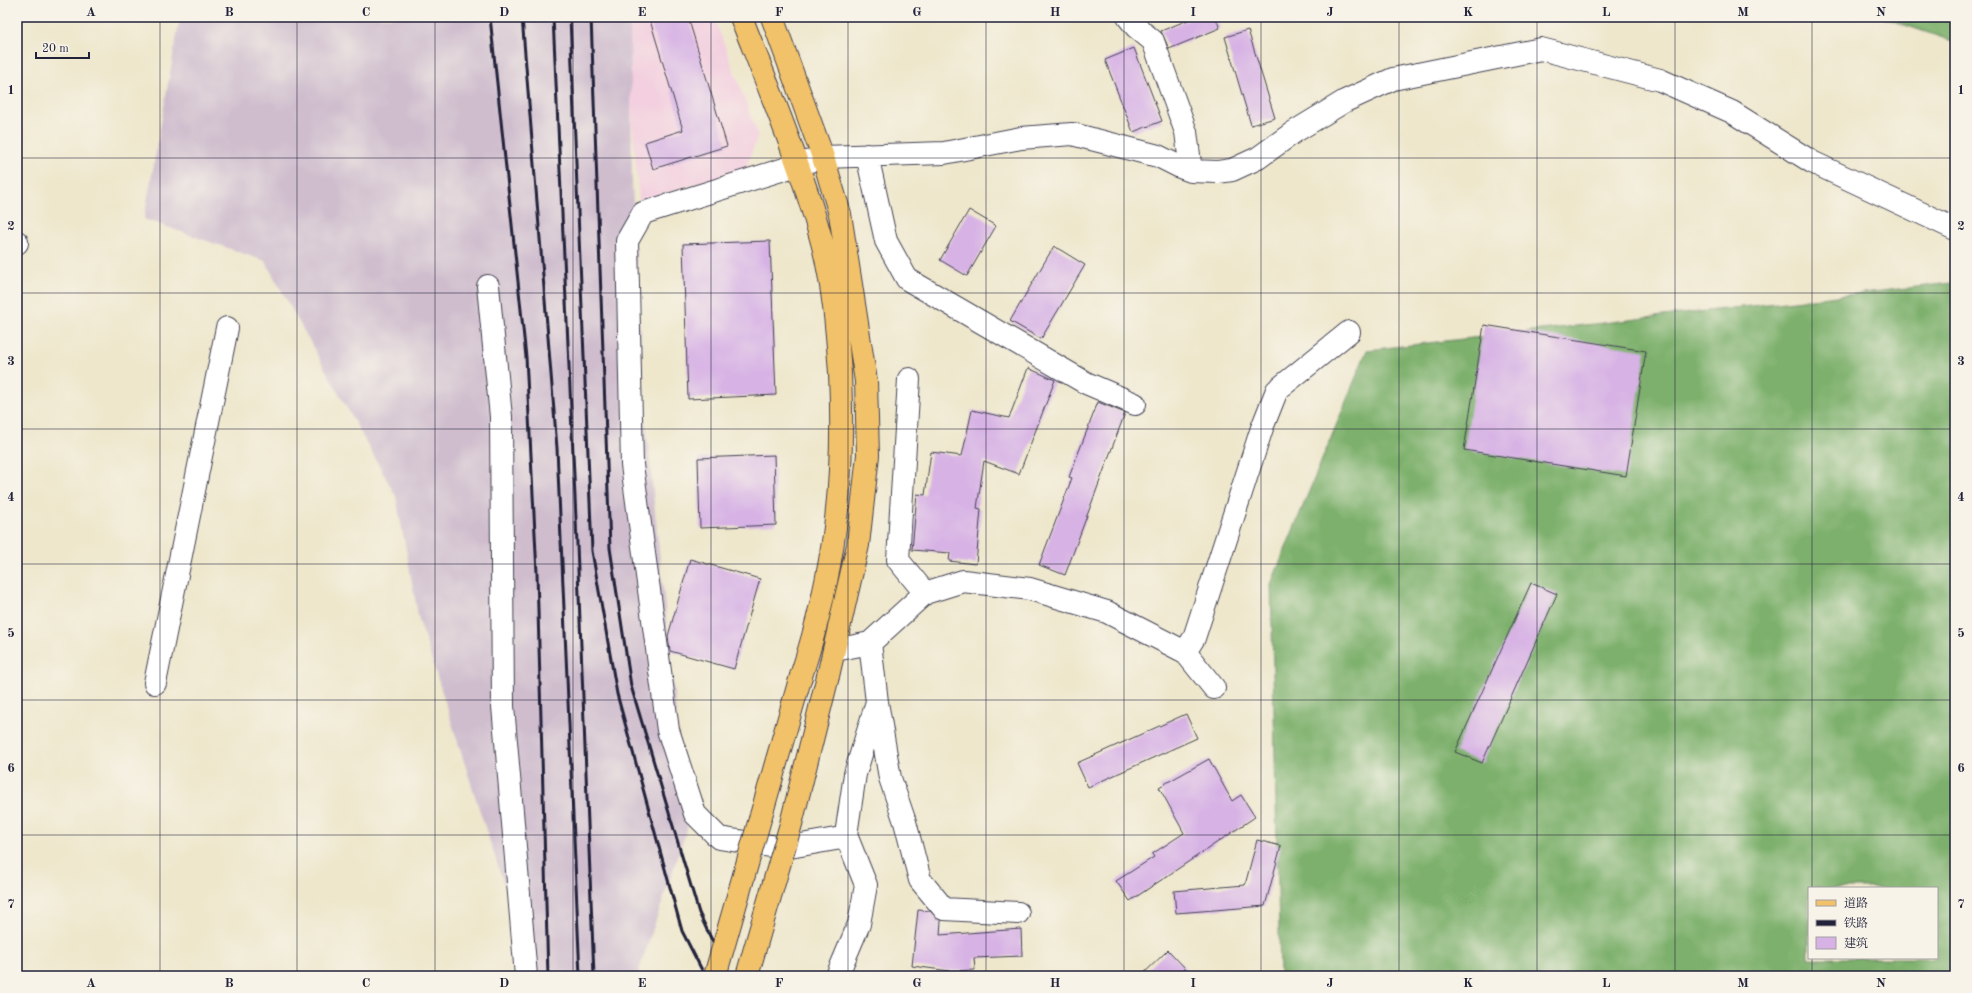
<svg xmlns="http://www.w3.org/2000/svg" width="1972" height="993" viewBox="0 0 1972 993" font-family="'Old Standard TT','Noto Serif SC',serif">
  <rect width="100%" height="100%" fill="#f7f3e8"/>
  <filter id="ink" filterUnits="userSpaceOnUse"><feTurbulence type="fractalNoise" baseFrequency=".025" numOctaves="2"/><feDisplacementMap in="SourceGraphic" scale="8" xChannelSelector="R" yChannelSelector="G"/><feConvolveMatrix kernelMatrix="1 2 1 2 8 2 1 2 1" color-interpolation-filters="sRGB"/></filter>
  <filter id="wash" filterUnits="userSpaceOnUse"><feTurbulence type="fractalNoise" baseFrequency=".012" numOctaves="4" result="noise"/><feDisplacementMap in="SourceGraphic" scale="16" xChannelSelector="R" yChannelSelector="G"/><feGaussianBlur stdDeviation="0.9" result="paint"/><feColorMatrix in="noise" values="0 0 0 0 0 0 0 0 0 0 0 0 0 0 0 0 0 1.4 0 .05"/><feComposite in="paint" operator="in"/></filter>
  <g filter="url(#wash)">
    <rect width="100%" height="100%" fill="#eee7cc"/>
    <!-- built -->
    <path fill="#f3cfdf" d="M623,17H714L758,135L746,169L639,201Z"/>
    <!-- industrial -->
    <path fill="#cfbdce" d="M180,17H630L632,185L645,416L688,826L637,976H535L483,821L419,620L396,496L265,261L144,219Z"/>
    <!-- forest -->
    <path fill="#7db06c" stroke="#506954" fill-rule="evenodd" d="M1881,17H1955V42Z
      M1951,283L1955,286V976H1280L1271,584L1367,350ZM1809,888H1937V958H1809Z"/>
    <g id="blocks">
      <!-- building -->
      <path fill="#d7b2e5" d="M649,17H688L727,146L653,169L645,142L683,130Z
        M1195,17H1215L1220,28L1169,49L1161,31Z
        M1248,30L1275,118L1251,125L1225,37Z
        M1134,48L1162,121L1133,132L1105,60Z
        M969,210L996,226L967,276L940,260Z
        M770,241L776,395L688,399L683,244Z
        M1054,246L1085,265L1041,339L1010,321Z
        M1484,325L1646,351L1626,476L1464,450Z
        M1028,368L1055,380L1019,474L984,461L977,508L981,509L976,564L949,561L950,553L912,550L917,494L925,495L931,452L962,456L972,410L1009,418Z
        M1098,402L1125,413L1065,575L1039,565L1072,478L1069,477Z
        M774,455L776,525L700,528L698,458Z
        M690,559L760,579L734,669L670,651L668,636Z
        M1531,583L1557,594L1482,763L1455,752Z
        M1186,714L1197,738L1088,787L1077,763Z
        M1209,759L1232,801L1241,795L1255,817L1130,901L1116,881L1154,857L1152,854L1184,833L1159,787Z
        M1257,840L1281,846L1265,906L1176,913L1174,891L1245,885Z
        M918,910L930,911L941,921L940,935L1021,929L1022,956L974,958L975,970L950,971L912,966Z
        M1168,950L1186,969L1179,976H1141Z"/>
    </g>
  </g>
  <g filter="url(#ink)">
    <use href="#blocks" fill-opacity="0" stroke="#414051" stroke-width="1"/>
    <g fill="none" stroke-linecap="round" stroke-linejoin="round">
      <!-- minor casing -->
      <g stroke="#414051" stroke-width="24">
        <path id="minor" d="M1128,17L1136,27L1153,41L1186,132L1191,171
          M867,155L886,241L907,279L1086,383L1135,404
          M17,242V243
          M488,286L501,417L503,706L526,976
          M909,379L898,560L925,593
          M870,643L877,702L890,778L905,822L920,880L944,909L1018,913
          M835,650L870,643L925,593L963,581L1030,589L1107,612L1185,652L1214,688
          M1185,652L1194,638L1262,428L1277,390L1349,332
          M155,683L227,328
          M847,837L784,848L719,838L695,814L668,730L632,465L627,241L643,213L823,157L944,153L1021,138L1072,134L1158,156L1180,167L1191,171L1218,172L1232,170L1258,158L1294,132L1345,101L1393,79L1541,49L1660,80L1732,112L1812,162L1955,229
          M837,976L859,924L866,885L846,835L855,774L876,705"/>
      </g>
      <!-- major casing -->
      <g stroke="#414051" stroke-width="24">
        <path id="major" d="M741,17C770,91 801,165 822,242C833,283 837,331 840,373C845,483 835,571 801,676
          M772,17L823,157L840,214L866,381L868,455L858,545L828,676"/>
      </g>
      <!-- minor -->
      <use href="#minor" stroke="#fff" stroke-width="22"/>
      <!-- major -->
      <use href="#major" stroke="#f2c26a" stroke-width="22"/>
      <!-- rail -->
      <path stroke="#22223b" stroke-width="3" d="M490,17L526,357L537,573L548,976
        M522,17L557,448L580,976
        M553,17L576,519L594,976
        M570,17L592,551L617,694L682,931L705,976
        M591,17L610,548L631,686L699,913L729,976"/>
      <!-- major-bridge casing -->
      <g stroke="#414051" stroke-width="24" stroke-linecap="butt">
        <path id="major-bridge" d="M715,976L801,676
          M747,976L791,824L828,676"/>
      </g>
      <!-- major-bridge -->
      <use href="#major-bridge" stroke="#f2c26a" stroke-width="22"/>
    </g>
  </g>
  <!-- grid -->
  <path fill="none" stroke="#22223b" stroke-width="1" stroke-opacity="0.55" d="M160,17V976M297,17V976M435,17V976M573,17V976M711,17V976M848,17V976M986,17V976M1124,17V976M1261,17V976M1399,17V976M1537,17V976M1675,17V976M1812,17V888M17,158H1955M17,293H1955M17,429H1955M17,564H1955M17,700H1955M17,835H1955M1812,958V976"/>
  <!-- margin -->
  <rect width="1972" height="993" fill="none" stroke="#f7f3e8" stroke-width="44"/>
  <!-- legend -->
  <rect x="1808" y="887" width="130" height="72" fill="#f7f3e8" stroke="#a29fa3"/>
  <rect x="1816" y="900" width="20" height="6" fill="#f2c26a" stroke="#a29fa3"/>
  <text x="1844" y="907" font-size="12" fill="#22223b">道路</text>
  <rect x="1816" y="920" width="20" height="6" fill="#22223b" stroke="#a29fa3"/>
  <text x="1844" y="927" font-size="12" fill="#22223b">铁路</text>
  <rect x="1816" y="937" width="20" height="12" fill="#d7b2e5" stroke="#a29fa3"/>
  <text x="1844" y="947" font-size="12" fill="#22223b">建筑</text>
  <!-- scale -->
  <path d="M36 52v6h53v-6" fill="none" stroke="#22223b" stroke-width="2"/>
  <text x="42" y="52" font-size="12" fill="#22223b" stroke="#f7f3e8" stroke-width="3" paint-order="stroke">20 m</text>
  <rect x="22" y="22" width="1928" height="949" fill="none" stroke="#22223b" stroke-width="1.5"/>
  <g font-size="13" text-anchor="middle" font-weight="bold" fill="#22223b">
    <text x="91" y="16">A</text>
    <text x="229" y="16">B</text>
    <text x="366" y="16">C</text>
    <text x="504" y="16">D</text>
    <text x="642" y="16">E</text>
    <text x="779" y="16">F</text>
    <text x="917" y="16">G</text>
    <text x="1055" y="16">H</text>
    <text x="1193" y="16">I</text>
    <text x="1330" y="16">J</text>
    <text x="1468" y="16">K</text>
    <text x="1606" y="16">L</text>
    <text x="1743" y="16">M</text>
    <text x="1881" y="16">N</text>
    <text x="11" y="94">1</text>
    <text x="1961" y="94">1</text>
    <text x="11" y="230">2</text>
    <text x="1961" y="230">2</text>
    <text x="11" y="365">3</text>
    <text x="1961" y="365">3</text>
    <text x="11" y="501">4</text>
    <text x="1961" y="501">4</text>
    <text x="11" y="637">5</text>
    <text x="1961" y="637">5</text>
    <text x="11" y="772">6</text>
    <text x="1961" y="772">6</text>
    <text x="11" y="908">7</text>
    <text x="1961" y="908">7</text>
    <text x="91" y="987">A</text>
    <text x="229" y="987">B</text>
    <text x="366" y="987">C</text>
    <text x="504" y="987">D</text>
    <text x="642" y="987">E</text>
    <text x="779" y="987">F</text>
    <text x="917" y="987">G</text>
    <text x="1055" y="987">H</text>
    <text x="1193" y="987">I</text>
    <text x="1330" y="987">J</text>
    <text x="1468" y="987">K</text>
    <text x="1606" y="987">L</text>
    <text x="1743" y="987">M</text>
    <text x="1881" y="987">N</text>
  </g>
</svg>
